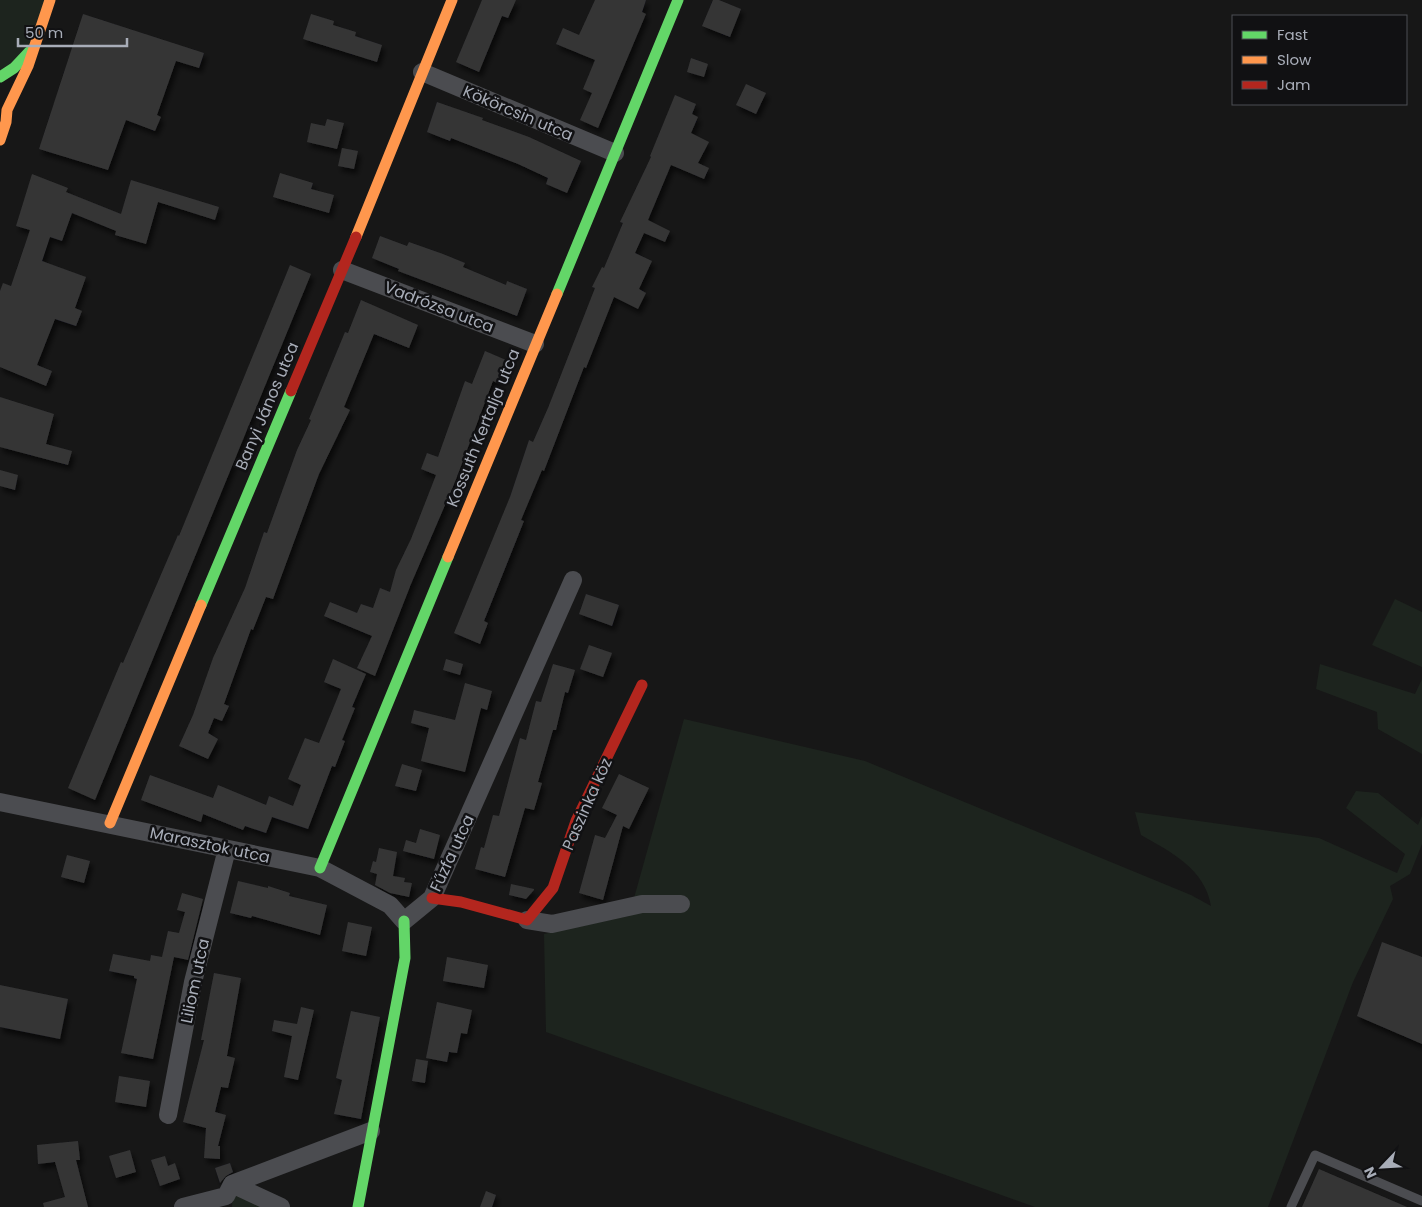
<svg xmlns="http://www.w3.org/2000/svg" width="1422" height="1207" viewBox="0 0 1422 1207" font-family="Poppins,sans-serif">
  <defs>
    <filter id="shadow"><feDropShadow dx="3" dy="5" stdDeviation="2.5" flood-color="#0009"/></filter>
  </defs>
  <rect width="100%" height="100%" fill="#171717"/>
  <!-- green -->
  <path fill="#1d241e" d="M0,0H50L34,44L0,77Z
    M1395,599L1422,612V667L1372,645Z
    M1320,664L1415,694L1422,679V754L1378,729L1377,712L1316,689Z
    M684,719L865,761L1191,895L1211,906C1205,869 1171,852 1141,835L1135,812L1319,838L1397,873L1405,854L1346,808L1356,791L1378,793L1418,825L1422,816V844L1410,874L1390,886L1393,899L1353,982L1268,1207H1035L546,1032L544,934L629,916Z
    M233,1192L265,1207H232Z"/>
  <!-- building -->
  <path fill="#353536" filter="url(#shadow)" d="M482,0H516L508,18L502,16L479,72L456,62Z
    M595,0H646L642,12L646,14L598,128L580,120L592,93L583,89L595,60L556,44L563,28L579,35Z
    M713,0H719L741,9L730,37L702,26Z
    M83,14L204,53L199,68L176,61L157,115L161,117L155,131L126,120L108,170L39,149Z
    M311,14L334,21L333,25L356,32L355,36L382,45L377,62L303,39Z
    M691,58L708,64L704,77L687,72Z
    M746,84L766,93L756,114L736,105Z
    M675,95L696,104L692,114L698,117L691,133L709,142L698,163L709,168L704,179L671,165L648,220L670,231L665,242L644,233L635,253L652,261L639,289L646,293L638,309L614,297L586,368L584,367L544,471L542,470L521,520L524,521L484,621L488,623L480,644L454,633L510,497L529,440L533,442L548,408L595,288L592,287L602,267L604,268L623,223L620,222L651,157L650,156Z
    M437,102L483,118L482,120L529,137L581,161L567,193L546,184L548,178L518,164L451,138L450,141L427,132Z
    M327,119L344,123L337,149L307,142L311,123L325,126Z
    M342,148L358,151L354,169L338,166Z
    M280,173L313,183L311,189L334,195L329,213L273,197Z
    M32,174L68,188L66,192L121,214L131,180L219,207L215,220L158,202L146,244L115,235L116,231L72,213L62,241L50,237L42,261L86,277L75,308L82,311L76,326L55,319L37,365L52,371L46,386L0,367V291L3,283L11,286L30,230L16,226Z
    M380,236L407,246L409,242L443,254L465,263L463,267L506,285L507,281L527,289L517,316L398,271L399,269L372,258Z
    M290,265L311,274L95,800L68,788L121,662L123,663L178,535L179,536Z
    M361,300L418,325L409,348L374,334L344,407L350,410L319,474L273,599L266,597L253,630L251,629L224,704L229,706L222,721L214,718L208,733L218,739L208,759L179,746L193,715L213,658L245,588L264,532L267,533L297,450L311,420L309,419L345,332L348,333Z
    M485,351L506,360L497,383L493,381L455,482L411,584L375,676L357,668L372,636L324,616L330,602L357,613L361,604L373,608L380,588L390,592L396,570L411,539L436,475L421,469L427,453L438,457L465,381L472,384Z
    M0,397L54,414L46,444L72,451L68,465L0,447Z
    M0,470L18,475L15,490L0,486Z
    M586,594L619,605L612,626L579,614Z
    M589,645L612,653L603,677L580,669Z
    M333,659L366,674L352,707L355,708L342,740L345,741L335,767L332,766L308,829L272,817L266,833L245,826L243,830L203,814L201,822L141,800L150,775L213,798L218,785L266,805L269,796L293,806L301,785L288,779L305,738L319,743L341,689L324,682Z
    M446,659L463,664L460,675L443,670Z
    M553,664L575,670L568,693L565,692L556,730H553L538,782L542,783L534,810L525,808L505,877L475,869L481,847L484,848L493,815L499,816L520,738L526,740L536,701L541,702Z
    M465,683L492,691L487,710L481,708L465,772L421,761L429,728L411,723L414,710L455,720Z
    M402,764L422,770L416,791L395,786Z
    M619,774L649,788L629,829L623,826L603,900L579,893L595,835L605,838L617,815L602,808Z
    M420,829L440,835L434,859L403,851L406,840L416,843Z
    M379,848L397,852L393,876L405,878L404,882L412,883L409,897L390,893L375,885L377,874L370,872L373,861L376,862Z
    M67,855L90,861L84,883L61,877Z
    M238,881L268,888V886L290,893L289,896L327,905L320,935L252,916L251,918L230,913Z
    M511,884L534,889V890L526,899L509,895Z
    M182,893L203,899L188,960L174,957L153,1059L121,1053L137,979L134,978V976L109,971L113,954L150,961L151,955L162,957L168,931L179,933L185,912L177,910Z
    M348,922L372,927L366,956L342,951Z
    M1382,942L1422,957V1044L1357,1016Z
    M447,957L488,965L484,988L443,981Z
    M214,973L241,978L227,1056L235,1058L228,1088L221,1087L215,1112L226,1115L218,1146H220V1159L204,1158L206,1128L183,1122L204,1040H201Z
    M0,985L68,999L60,1039L0,1027Z
    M437,1002L472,1010L467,1034L461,1033L457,1053L449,1052L447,1062L426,1058Z
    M301,1007L314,1010L298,1080L284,1077L292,1036L272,1031L274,1020L297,1024Z
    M351,1011L380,1017L361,1119L334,1114L342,1080L336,1078Z
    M416,1059L428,1061L425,1083L412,1081Z
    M119,1076L150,1081L146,1107L115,1102Z
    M78,1141L80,1160H76L88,1207H44L43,1203L65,1197L55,1162L38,1164L37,1145Z
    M130,1150L136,1172L116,1178L109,1156Z
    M165,1156L168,1166L175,1163L180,1179L160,1186L151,1160Z
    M230,1163L233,1172L226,1176L220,1183L215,1168Z
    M1319,1169L1407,1207H1302Z
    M486,1191L496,1195L492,1207H480Z"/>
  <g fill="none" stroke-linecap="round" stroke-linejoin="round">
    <!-- lane -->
    <path stroke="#4b4c50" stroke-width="9" d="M1291,1207L1315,1155L1422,1201"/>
    <!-- street -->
    <path stroke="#4b4c50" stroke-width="18" d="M422,72L615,153
      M342,270L535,344
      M0,802L320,868L390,905L404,921L432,898L573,580
      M527,920L552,924L642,904H681
      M168,1115L193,982L227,849
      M232,1184L371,1131
      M232,1184L281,1207
      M183,1207L226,1196L232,1184"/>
    <!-- fast -->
    <path stroke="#63d668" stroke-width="11" d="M0,77L14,68L29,52
      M557,294L678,0
      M201,605L291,391
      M320,868L448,557
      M358,1207L405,958L404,921"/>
    <!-- slow -->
    <path stroke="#ff974d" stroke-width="11" d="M0,140L6,122L7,110L28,66L50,0
      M356,237L452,0
      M448,557L557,294
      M110,823L201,605"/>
    <!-- jam -->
    <path stroke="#b3261e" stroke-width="11" d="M291,391L356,237
      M432,898L461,902L527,920L553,888L576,821L642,685"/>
  </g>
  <g text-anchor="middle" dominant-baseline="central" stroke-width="5" stroke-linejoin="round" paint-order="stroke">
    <!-- street labels -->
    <g font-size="16" fill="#a8adb8" stroke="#111113">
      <text transform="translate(518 113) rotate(23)">Kökörcsin utca</text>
      <text transform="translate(439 307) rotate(21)">Vadrózsa utca</text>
      <text transform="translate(267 406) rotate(-67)">Banyi János utca</text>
      <text transform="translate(483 428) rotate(-68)">Kossuth Kertalja utca</text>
      <text transform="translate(587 804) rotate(-66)">Paszinka köz</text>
      <text transform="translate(210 845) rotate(12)">Marasztok utca</text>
      <text transform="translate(452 853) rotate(-65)">Fűzfa utca</text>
      <text transform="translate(195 981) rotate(-78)">Liliom utca</text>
    </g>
  </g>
  <!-- legend -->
  <rect x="1232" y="15" width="175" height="90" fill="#111113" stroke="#4d4f55"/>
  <rect x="1242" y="31" width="25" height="8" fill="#63d668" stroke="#4d4f55"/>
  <text x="1277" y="40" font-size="15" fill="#a8adb8">Fast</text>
  <rect x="1242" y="56" width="25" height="8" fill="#ff974d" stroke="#4d4f55"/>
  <text x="1277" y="65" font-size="15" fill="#a8adb8">Slow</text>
  <rect x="1242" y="81" width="25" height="8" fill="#b3261e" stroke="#4d4f55"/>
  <text x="1277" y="90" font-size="15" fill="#a8adb8">Jam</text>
  <!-- north arrow -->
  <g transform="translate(1382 1167) rotate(245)" stroke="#111113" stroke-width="4" paint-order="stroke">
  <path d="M0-4L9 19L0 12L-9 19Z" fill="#a8adb8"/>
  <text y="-8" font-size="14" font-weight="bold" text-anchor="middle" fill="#a8adb8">N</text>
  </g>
  <!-- scale -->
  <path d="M18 38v8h109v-8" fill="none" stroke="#a8adb8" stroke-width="2.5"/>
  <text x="25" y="38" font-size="15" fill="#a8adb8" stroke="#111113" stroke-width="4" paint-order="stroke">50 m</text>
</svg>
